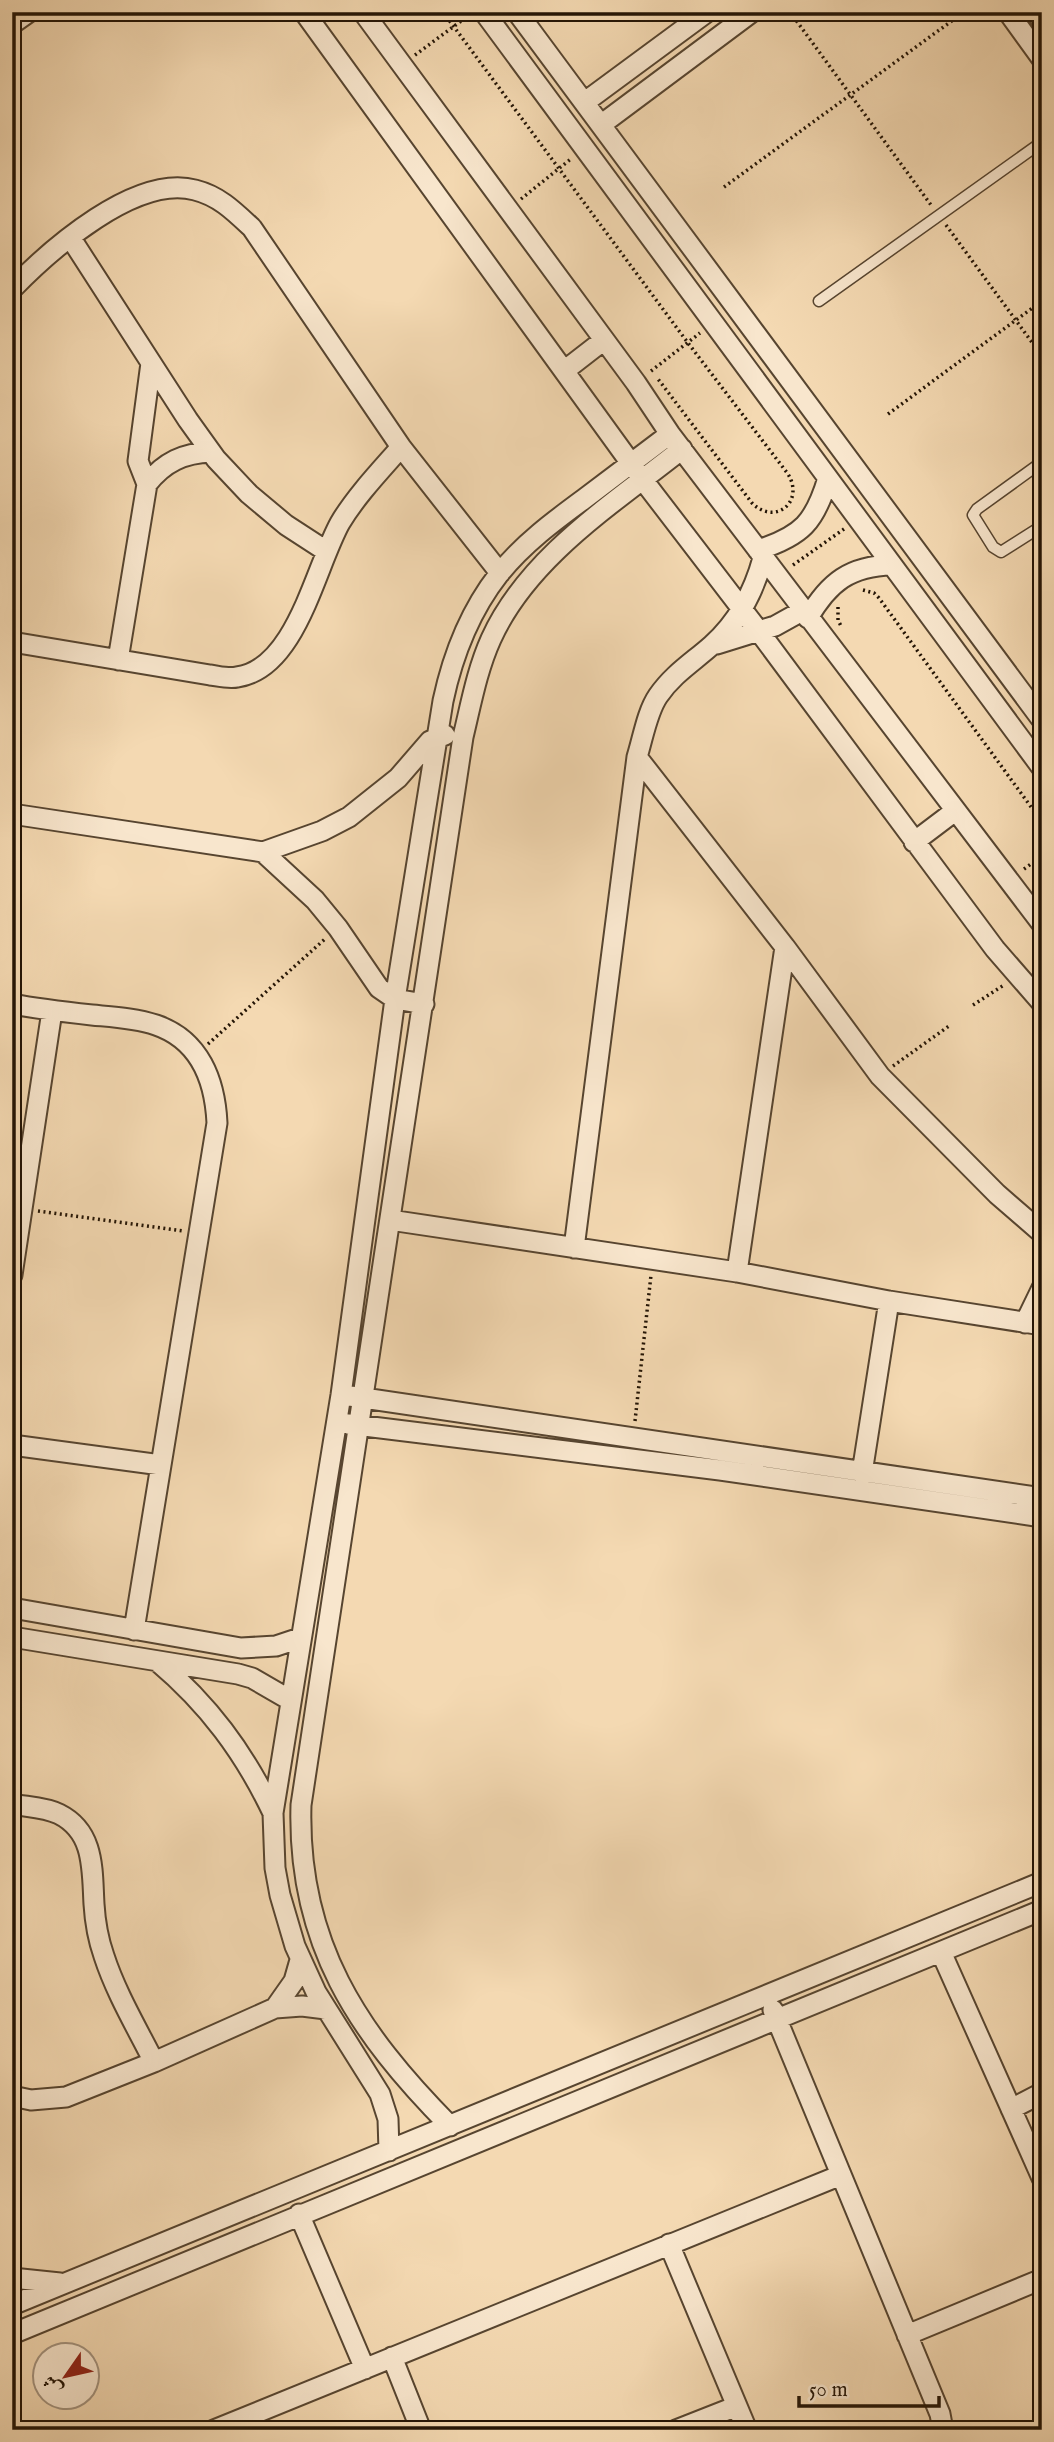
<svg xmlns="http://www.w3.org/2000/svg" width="1054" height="2442" viewBox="0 0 1054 2442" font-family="'IM FELL English',Amiri,serif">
  <rect width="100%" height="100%" fill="#f4d9b2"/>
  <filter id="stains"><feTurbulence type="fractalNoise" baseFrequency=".00286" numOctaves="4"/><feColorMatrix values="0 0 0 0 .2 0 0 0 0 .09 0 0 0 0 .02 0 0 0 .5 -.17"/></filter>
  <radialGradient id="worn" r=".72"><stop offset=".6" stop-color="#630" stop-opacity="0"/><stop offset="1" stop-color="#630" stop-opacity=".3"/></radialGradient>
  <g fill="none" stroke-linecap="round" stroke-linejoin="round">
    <!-- service casing -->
    <g stroke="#574530" stroke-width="13">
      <path id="service" d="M819,301L1042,142
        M1042,462L977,509L973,515L993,547L1001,552L1042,526"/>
    </g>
    <!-- minor casing -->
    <g stroke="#574530" stroke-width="23">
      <path id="minor" d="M304,12L643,480L758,630L995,949L1042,1003
        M363,12L636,383L670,434L1042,924
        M484,12L1042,768
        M517,12L1042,720
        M1008,12L1042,59
        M1036,12L1042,20
        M12,24L29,12
        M585,102L707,12
        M602,124L752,12
        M70,237L188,420L216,459L249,494L286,525L326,551
        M12,289C51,249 136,174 195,190C219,196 234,211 252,228L401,447L500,573
        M564,371L604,340
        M147,484L138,461L151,363
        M758,550C802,536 815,522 828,478
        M808,618C829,582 850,566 892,565
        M12,642L210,675C218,676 229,679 237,677C296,669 315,568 340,523C356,496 380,471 401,447
        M717,644L775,626L802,611
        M118,660L147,484C164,462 184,453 211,452
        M637,757L785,947L880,1076L997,1194L1042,1233
        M12,814L263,852L322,831L349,817L398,778L430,741L445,735
        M914,842L955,811
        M263,852L315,900L338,928L379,988L395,999L424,1004
        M12,1004C39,1009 65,1012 92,1015C113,1017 135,1018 156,1025C200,1040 215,1081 217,1123L134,1630
        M390,1220L737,1272L889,1301L1042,1325
        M574,1248L637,757C643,738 647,712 658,696C673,674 693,662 712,645C739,621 754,591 763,558
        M737,1272L785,947
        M12,1275L52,1011
        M1025,1323L1042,1288
        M350,1396L1042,1498
        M348,1424L720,1470L1042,1517
        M12,1445L161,1465
        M862,1473L889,1301
        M12,1608L241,1648L276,1646L300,1638
        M12,1637L238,1674L252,1678L290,1700
        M157,1661C208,1704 244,1752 273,1813
        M12,1804C27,1807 45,1807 59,1814C95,1832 92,1870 94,1904C95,1921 98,1939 104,1956C116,1993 137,2028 154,2062
        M941,1952L1042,2178
        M275,2008L294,1981L300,1960
        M773,2010L940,2414L943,2430
        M12,2096L31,2100L66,2097L154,2062L275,2008L302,2006L326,2009
        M1011,2109L1042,2093
        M450,2126C357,2032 297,1942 301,1805L463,737C471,704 477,670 491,639C528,557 613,504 682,449
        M389,2151L388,2119L380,2094L316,1992L295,1946L280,1895L275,1868L273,1813L341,1395L395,999L443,701C453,654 470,611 499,574C523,544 554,521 584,499C613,477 641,456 670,434
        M299,2214L365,2369
        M669,2244L747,2430
        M12,2278L60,2283
        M12,2305L1042,1882
        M12,2334L1042,1910
        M907,2335L1042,2279
        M392,2357L421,2430
        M214,2430L841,2175
        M676,2430L737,2406"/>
    </g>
    <!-- path -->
    <path stroke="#231405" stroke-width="3.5" stroke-dasharray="2 3.5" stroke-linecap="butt" d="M443,12L688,343L788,474C805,502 775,526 752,503L658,379
      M790,12L931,205
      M415,55L468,16
      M724,187L964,12
      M521,199L572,158
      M946,225L1042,356
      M651,371L700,333
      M888,414L1042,301
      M793,565L844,529
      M863,590L874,593L879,598L1042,822
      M838,607V620L841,626
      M1024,869L1042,856
      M973,1005L1004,985
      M208,1044L325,939
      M893,1066L949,1026
      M38,1211L183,1231
      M635,1421L651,1275"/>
    <!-- service -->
    <use href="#service" stroke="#f8e6cd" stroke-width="10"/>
    <!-- minor -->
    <use href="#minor" stroke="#f8e6cd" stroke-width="19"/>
  </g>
  <!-- margin -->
  <rect width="1054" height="2442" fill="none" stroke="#f4d9b2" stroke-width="42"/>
  <rect x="14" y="14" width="1026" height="2414" fill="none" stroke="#231405" stroke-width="3.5"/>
  <rect x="21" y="21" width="1012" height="2400" fill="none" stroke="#231405" stroke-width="2"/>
  <!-- north arrow -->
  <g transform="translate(66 2376) rotate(236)"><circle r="33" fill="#f8e6cd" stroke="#a3927d" stroke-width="2"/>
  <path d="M0-5L12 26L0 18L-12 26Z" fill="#8f2418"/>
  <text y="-10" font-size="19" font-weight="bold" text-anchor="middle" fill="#231405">ش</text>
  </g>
  <!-- scale -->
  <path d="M799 2396v10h140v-10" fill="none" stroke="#231405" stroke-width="3.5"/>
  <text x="809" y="2396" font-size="21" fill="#231405" stroke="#f8e6cd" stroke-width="5" paint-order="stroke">50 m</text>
  <rect width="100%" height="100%" filter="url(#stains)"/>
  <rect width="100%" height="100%" fill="url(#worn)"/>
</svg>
